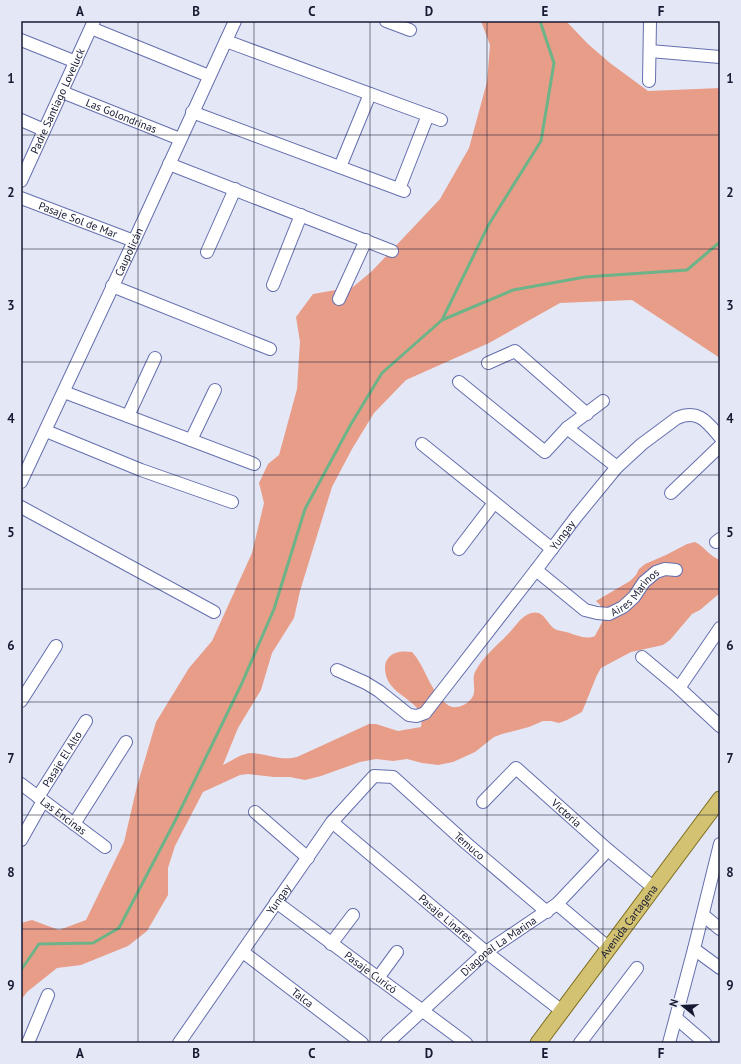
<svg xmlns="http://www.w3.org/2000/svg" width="741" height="1064" viewBox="0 0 741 1064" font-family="'PT Sans',sans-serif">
  <rect width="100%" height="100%" fill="#e4e8f6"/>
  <!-- forest -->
  <path fill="#e89d89" d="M481,21H566L588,44L610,63L648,91L720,88V358L632,300L560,303L489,343L406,380L374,413L352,449L332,487L300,591L294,618L272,653L261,690L238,728L223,765C232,761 241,753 252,753C268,754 281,761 297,757L369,724H376L398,731L421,727C422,720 422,715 418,709C406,695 386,690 385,669C385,665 385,663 387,660C392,651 403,651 412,652C425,666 429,688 443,701C446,704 451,708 456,707C463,707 473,700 474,693C475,686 472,678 475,672C483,656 497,646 509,633C516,626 521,616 531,613C545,609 547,626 557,630C560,631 563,631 566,632C577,635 585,640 595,636C602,622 610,613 596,601L630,581L636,575L639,569L645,564L666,555L687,544L695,542C705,547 709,556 720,560V593L700,610L692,614L670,640L663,645L654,647L631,652L601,668L597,675L582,712L567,720L559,723L551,721H543L529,727L502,734L494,737L475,752L453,762L438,765L422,763L407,759L393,761L376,759L360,762L321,776L305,780L290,777H274L248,774L240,775L203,792L175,846L168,868V895L147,931L128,946L81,965L57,968L27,992L21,1000V923L32,920L59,930L86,920L124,842L137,786L156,722L189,668L212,641L252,553L264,503L259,483L268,464L279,455L297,389L300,342L296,317L313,294L353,287L372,271L440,199L469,148L487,82L490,45Z"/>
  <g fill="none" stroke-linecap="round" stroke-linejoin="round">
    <!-- stream -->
    <path stroke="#6db388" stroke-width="3" d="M442,320L489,224L541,141L554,63L540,21
      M21,970L39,944L93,943L119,928L174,823L242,683L274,609L305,509L351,424L382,373L442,320L513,290L585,277L687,270L720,242"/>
    <!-- minor casing -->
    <g stroke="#656fae" stroke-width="14">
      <g id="minor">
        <path d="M386,21L410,30"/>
        <path d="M91,28L209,76"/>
        <path d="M21,40L76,62"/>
        <path d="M226,41L441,120"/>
        <path d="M650,51L720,57"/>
        <path d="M649,81L650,21"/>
        <path id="s1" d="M62,92L180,139"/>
        <path d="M192,112L404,191"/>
        <path d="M21,120L44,130"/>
        <path d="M169,164L392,251"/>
        <path d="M340,167L370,94"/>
        <path id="s2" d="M21,181L94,21"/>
        <path d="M399,189L428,115"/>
        <path id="s3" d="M21,198L134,241"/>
        <path d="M207,252L235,189"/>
        <path d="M273,285L301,215"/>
        <path d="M112,286L270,349"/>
        <path d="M339,299L366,240"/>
        <path d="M488,363L515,351L587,414"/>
        <path d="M459,382L545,452L567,428L617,467"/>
        <path d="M64,392L254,464"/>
        <path d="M128,416L155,358"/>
        <path d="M567,428L603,401"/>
        <path d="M46,431L141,470L232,502"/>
        <path d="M191,440L215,390"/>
        <path d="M422,444L552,549"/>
        <path id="s4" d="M21,482L134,241L235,21"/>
        <path d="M671,493L720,446"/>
        <path d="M21,507L214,612"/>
        <path d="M716,542L720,539"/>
        <path d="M459,549L494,503"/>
        <path id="s5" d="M536,570L585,610L597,613L609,614L623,607L634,597L644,582L656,572L665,569L676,570"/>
        <path d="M642,657L679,688L720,726"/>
        <path id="s6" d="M337,670L366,683L379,691L409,715L417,716L425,713L536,570L576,517L617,467L642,444L677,418C699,409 707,422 720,437"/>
        <path d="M679,688L720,628"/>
        <path d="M21,701L56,646"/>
        <path id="s7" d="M21,784L105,847"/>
        <path id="s8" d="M38,797L86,721"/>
        <path id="s9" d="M483,802L516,768L608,850L654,888"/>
        <path d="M255,812L308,858"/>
        <path id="s10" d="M332,822L486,952L562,1011"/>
        <path d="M74,824L126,742"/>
        <path d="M21,840L43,801"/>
        <path id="s11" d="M276,902L466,1043"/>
        <path d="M557,904L609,948"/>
        <path d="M703,915L720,929"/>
        <path d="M331,944L353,915"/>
        <path d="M694,949L720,968"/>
        <path id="s12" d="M243,952L362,1043"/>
        <path d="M378,978L397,952"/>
        <path d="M676,1018L705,1043"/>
        <path d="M28,1043L48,995"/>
        <path id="s13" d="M179,1043L332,822L374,776L393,777L466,843L547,912"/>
        <path id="s14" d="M387,1043L486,952L557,904L608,850"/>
        <path d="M580,1043L637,968"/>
        <path d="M669,1043L694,949L720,844"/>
      </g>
    </g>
    <!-- major casing -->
    <g stroke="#7d6d1e" stroke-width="17">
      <g id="major">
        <path id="s15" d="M538,1043L720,799"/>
      </g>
    </g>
    <!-- minor -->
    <use href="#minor" stroke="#fff" stroke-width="12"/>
    <!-- major -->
    <use href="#major" stroke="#d3c272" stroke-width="15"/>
  </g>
  <!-- grid -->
  <path fill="none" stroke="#161932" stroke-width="1" stroke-opacity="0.55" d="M138,21V1043M254,21V1043M370,21V1043M487,21V1043M603,21V1043M21,135H720M21,249H720M21,362H720M21,475H720M21,589H720M21,702H720M21,815H720M21,929H720"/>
  <g text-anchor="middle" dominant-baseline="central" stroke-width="3.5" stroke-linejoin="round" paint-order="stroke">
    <!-- street labels -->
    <g font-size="11" fill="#161932" stroke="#e4e8f6">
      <text stroke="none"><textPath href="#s2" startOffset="88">Padre Santiago Loveluck</textPath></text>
      <text stroke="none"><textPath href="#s1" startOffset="64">Las Golondrinas</textPath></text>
      <text stroke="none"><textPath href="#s3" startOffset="61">Pasaje Sol de Mar</textPath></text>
      <text stroke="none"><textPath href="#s4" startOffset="254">Caupolicán</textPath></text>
      <text stroke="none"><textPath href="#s6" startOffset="327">Yungay</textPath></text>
      <text stroke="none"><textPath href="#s5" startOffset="122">Aires Marinos</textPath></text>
      <text stroke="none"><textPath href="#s8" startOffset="45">Pasaje El Alto</textPath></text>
      <text stroke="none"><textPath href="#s9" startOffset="115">Victoria</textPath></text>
      <text stroke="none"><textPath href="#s7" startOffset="53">Las Encinas</textPath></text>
      <text stroke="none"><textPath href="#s13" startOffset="453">Temuco</textPath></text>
      <text stroke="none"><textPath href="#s13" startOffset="175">Yungay</textPath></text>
      <text stroke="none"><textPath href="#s10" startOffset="149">Pasaje Linares</textPath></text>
      <text stroke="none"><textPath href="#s15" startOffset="152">Avenida Cartagena</textPath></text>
      <text stroke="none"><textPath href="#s14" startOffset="148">Diagonal La Marina</textPath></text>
      <text stroke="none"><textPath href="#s11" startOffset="118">Pasaje Curicó</textPath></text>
      <text stroke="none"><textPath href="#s12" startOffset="75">Talca</textPath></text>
    </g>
  </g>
  <!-- border -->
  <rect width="741" height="1064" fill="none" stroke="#e4e8f6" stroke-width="44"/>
  <!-- north arrow -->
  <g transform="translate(683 1006) rotate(288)" stroke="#e4e8f6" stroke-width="3" paint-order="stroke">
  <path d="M0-3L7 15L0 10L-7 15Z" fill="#161932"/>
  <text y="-6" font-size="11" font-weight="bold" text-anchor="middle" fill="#161932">N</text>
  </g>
  <rect x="22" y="22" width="697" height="1020" fill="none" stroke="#161932" stroke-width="1.5"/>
  <g font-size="13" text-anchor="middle" font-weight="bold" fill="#161932">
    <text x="80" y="16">A</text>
    <text x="196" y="16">B</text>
    <text x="312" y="16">C</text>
    <text x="429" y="16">D</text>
    <text x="545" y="16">E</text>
    <text x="661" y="16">F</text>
    <text x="11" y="83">1</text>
    <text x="730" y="83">1</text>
    <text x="11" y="197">2</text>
    <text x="730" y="197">2</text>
    <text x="11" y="310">3</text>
    <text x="730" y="310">3</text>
    <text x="11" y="423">4</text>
    <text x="730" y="423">4</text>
    <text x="11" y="537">5</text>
    <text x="730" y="537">5</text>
    <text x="11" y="650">6</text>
    <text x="730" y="650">6</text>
    <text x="11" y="763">7</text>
    <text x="730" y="763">7</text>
    <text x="11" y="877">8</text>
    <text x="730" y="877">8</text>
    <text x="11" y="990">9</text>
    <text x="730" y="990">9</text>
    <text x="80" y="1058">A</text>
    <text x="196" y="1058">B</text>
    <text x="312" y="1058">C</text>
    <text x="429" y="1058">D</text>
    <text x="545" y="1058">E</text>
    <text x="661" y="1058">F</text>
  </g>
</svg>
